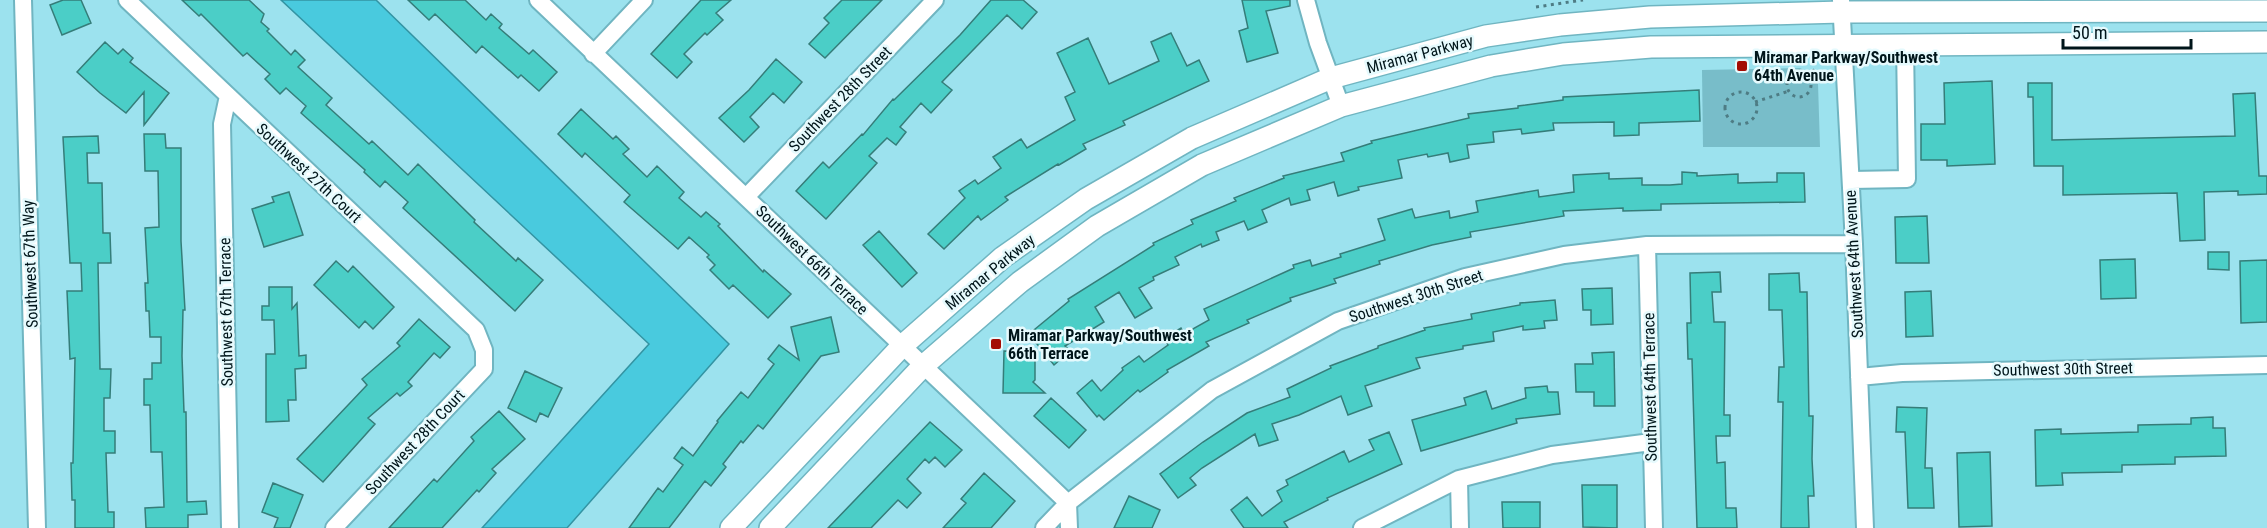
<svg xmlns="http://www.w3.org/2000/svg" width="2267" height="528" viewBox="0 0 2267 528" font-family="'Roboto Condensed',sans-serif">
  <rect width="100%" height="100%" fill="#9ce2ee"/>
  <!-- green -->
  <path fill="#78bdc9" d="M1800,68L1810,73L1818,84L1820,147H1703L1702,70Z"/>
  <!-- water -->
  <path fill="#49cade" stroke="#3394a3" stroke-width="1.5" d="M281,0H376L729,344L567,528H482L649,344Z"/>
  <!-- building -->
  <path fill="#4bcec7" stroke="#357d79" stroke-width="1.5" d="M63,0H81L91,23L62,35L50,5Z
    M182,0H249L264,14L261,22L269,29L267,31L291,55L295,50L305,60L298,67L332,98L326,105L369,144L372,141L408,175L418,164L475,220L474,222L516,261L518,258L543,280L515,311L403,208L408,202L385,181L380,187L364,172L365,170L301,113L306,106L286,88L280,94L265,79L270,74L247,53L243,56L201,14L199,16Z
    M408,0H465L486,20L491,14L502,24L499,28L529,54L533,50L557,72L539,91L521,75L518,78L482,46L476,53L435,14L429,20Z
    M701,0H731L716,13L723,20L707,35L705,33L684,54L692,62L677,78L651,54Z
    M842,0H882L825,58L809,44L829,23L824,18Z
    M991,0H1023L1037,12L1022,29L1007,15L942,82L952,90L931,113L921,103L900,127L906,132L896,145L887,138L869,156L877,163L826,219L796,191L823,162L829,168L862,134L863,135L893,99L894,100L960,35Z
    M1242,0H1290V6L1266,11L1278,53L1247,62L1239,31L1248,28Z
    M1171,33L1187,66L1199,60L1209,81L1123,121L1125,125L1083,144L1086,149L1059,165L1058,164L1005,197L1008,200L981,220L978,216L944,249L928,234L965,198L959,191L975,180L978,184L1001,168L993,157L1021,139L1027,148L1075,120L1065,97L1075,92L1057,53L1088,38L1109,84L1159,61L1151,42Z
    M105,42L118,54L123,49L133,58L130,62L169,93L144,125V92L126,113L100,93L77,72Z
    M776,59L802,82L784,103L773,93L750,117L759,127L744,142L719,118L749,90Z
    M1992,81L1995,164L1947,166V160H1921V124H1945L1944,83Z
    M2028,83H2052V140L2235,136L2233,94L2255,93L2259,176H2267V194L2238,195V191L2204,192L2205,240L2180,241L2177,193L2063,195V166H2034L2033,97H2028Z
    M1699,90L1700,121L1639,123V135L1614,136V122L1553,123L1554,130L1522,134L1521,129L1493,132L1494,142L1467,145L1469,158L1450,162L1448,153L1428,157L1427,154L1398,160L1402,178L1358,187L1359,190L1338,196L1334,182L1307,190L1310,200L1291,205L1289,198L1262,210L1267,222L1248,230L1244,221L1216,232L1219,240L1202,247L1201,244L1175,257L1179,265L1153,277L1154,280L1139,288L1152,308L1135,318L1119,292L1095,307L1104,322L1065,346L1070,351L1054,365L1029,334L1069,301L1068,299L1154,245L1153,243L1193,224L1191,220L1236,201L1234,198L1284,178L1283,176L1344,161L1341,153L1372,143L1371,141L1469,118L1468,114L1518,108V106L1563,100V97Z
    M581,109L613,139L616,136L629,149L623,154L647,177L657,166L684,192L679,198L701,217L706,212L720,224L718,226L763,272L764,270L791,294L768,318L733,285L729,289L710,270L715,265L707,257L709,255L689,237L678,249L624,202L630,195L585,153L582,157L558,134Z
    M144,134H165L166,148H181V241L185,310H183L182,356L184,412H186L187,502L206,501L207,514L188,515V528H146L145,508L164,507L162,452H151L150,405H144V379H152V363H161V337H150L149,311H146L145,283H148L145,228L159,227L158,171H145Z
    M98,136L99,153H87L88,183H102L103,233H110L111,263H98L100,369H111L110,398H104V431H115V453H106L108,512H114V528H75V500H72L71,463H73L75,358L70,359L67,291H82L81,263H70L63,137Z
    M1682,172L1697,173V176L1738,174V183L1777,182V173H1804L1805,202L1661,204V210L1623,211V208L1563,211L1564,216L1470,232L1471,237L1432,245L1379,261L1380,264L1334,279L1336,283L1290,298L1291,301L1247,320L1249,323L1206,342L1209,346L1167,370L1168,372L1140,392L1138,390L1104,420L1099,415L1097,417L1077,393L1092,380L1101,391L1123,370L1122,368L1139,356L1144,362L1168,345L1164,338L1181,328L1184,334L1209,320L1204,309L1294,268L1293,265L1310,260L1312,266L1341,257L1340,254L1385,240L1378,219L1412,209L1415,218L1449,211L1450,218L1478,212L1476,201L1538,190L1539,197L1574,192L1573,175L1609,173V179L1642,178V185H1670L1682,184Z
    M289,192L303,235L264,247L252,209L274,202L272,197Z
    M1927,216L1929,263H1896L1895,217Z
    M879,231L917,273L902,287L863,245Z
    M2208,252H2229V270L2208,269Z
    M2135,259L2136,298L2101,299L2100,260Z
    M2267,260V322L2241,323L2240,261Z
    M336,261L348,272L353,266L394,307L373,329L365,321L359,328L314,285Z
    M1720,272L1721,292H1712L1714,322H1725L1724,415H1730V436H1716L1717,463L1725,462L1726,508H1736L1737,528H1697L1692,359H1688L1687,323H1691L1690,273Z
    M1799,273L1800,292H1807L1809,416H1813L1812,459L1814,496H1808L1809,528H1781L1783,402H1778L1779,367H1784L1782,310H1769V274Z
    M269,287H292V309L297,303L299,356L306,355V368L295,369L296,400H288L289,421L266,422V354H275L274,320H262V306H269Z
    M1612,288L1613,324L1591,325V310H1583L1582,289Z
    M1931,291L1933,336L1906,337L1905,292Z
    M1555,300L1557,320L1544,321L1545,328L1523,330V326L1493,332L1494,341L1463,346V349L1416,358L1420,368L1365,386L1372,406L1348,415L1341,396L1299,415L1272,424L1278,440L1259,446L1255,434L1202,468L1190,478L1196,485L1178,498L1160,474L1203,442L1247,413L1290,397L1287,389L1331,368L1330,366L1378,348V346L1425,330L1424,328L1472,319L1471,314L1520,305V303Z
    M831,317L839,352L821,356L763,429L758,425L743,443L741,441L723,464L726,467L711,486L705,481L669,528H629L658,488L663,492L683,465L674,458L682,447L693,456L718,422L717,421L741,392L748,398L774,364L768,359L779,345L799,360L791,327Z
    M419,319L450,347L440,358L434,353L408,382L412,386L400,396L397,393L368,418L375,424L323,482L297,459L367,385L362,379L400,346L397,343Z
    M1004,351L1035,352V380L1033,382L1045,393H1003Z
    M1614,352L1615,406H1594V392H1576L1575,364H1593L1592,353Z
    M525,371L562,388L548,417L540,413L536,422L508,408Z
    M1547,386L1548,392H1558L1560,414L1516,419L1517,423L1421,451L1412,420L1466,405L1464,398L1486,391L1492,409L1526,398L1525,388Z
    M1051,398L1086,430L1069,448L1034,416Z
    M1897,407L1927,408L1925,468H1932L1934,508H1908L1905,432H1896Z
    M499,411L525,439L492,469L496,473L479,492L477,490L442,528H389L434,479L437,482L474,441L471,437Z
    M2213,417V428H2225L2226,456L2175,457V464L2122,465V472L2062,473L2063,485L2036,486L2035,430L2061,429V434L2138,432V425L2191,424V418Z
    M930,422L962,450L945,467L935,457L929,463L925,459L907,479L921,493L907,508L898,500L871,528H828Z
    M1389,432L1402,464L1327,498L1328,500L1284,522L1288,528H1244L1231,510L1247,497L1262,516L1282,501L1277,491L1288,485L1286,480L1344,451L1349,462L1374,450L1369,440Z
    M1990,452L1992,526L1959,527L1957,453Z
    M984,473L1015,501L991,528H943L966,503L961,499Z
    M273,483L303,495L290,528H274L278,518L262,512Z
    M1582,485H1617V528L1583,527Z
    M1129,496L1160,510L1152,528H1114Z
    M1502,502H1540V528H1503Z"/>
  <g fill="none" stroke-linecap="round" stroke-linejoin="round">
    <!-- minor casing -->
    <g stroke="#70b5c1" stroke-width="20">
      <path id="minor" d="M23,0L37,528
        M127,0L476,330L484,350V369L334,528
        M538,0L1068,503L1069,528
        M1306,0L1318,43L1341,106
        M1841,0L1854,244L1865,528
        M593,54L644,0
        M228,96L222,124L230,528
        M1851,180L1907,179L1905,44
        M746,197L935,0
        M1647,245L1654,528
        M1859,377L1902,373L2267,365
        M1459,479L1460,528
        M1044,528L1068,503L1212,390L1338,321L1465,277L1564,255L1647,245L1854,244
        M1362,528L1459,479L1552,455L1651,442"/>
    </g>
    <!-- major casing -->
    <g stroke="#70b5c1" stroke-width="24">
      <path id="major" d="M731,528L902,346L1003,257L1086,199L1192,138L1331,78L1486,36L1560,25L1650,17L1842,12L2267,11
        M770,528L923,366L1020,282L1097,226L1202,165L1341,106L1491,66L1563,54L1651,47L2267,42"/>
    </g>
    <!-- path -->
    <path stroke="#4e7c84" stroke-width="3" stroke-dasharray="3 4.5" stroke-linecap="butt" d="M1536,7L1583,0
      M1787 85a12 12 0 1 1 24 0a12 12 0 1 1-24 0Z
      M1807,77L1815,69
      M1725 108a16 16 0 1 1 32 0a16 16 0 1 1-32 0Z
      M1755,102L1789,91"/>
    <!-- minor -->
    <use href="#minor" stroke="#fff" stroke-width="16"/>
    <!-- major -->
    <use href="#major" stroke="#fff" stroke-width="21"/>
  </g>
  <!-- markers -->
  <g fill="#a30c04" stroke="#e6fafd" stroke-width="2">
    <rect x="1736" y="60" width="12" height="12" rx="3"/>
    <rect x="990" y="338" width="12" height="12" rx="3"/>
  </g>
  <g text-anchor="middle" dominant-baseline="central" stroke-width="5" stroke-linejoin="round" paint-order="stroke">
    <!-- street labels -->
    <g font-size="16" fill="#00151a" stroke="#e6fafd">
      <text transform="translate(1420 54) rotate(-15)">Miramar Parkway</text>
      <text transform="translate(840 99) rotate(-46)">Southwest 28th Street</text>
      <text transform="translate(309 173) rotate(43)">Southwest 27th Court</text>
      <text transform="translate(812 260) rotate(44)">Southwest 66th Terrace</text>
      <text transform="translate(30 264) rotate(-92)">Southwest 67th Way</text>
      <text transform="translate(1854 264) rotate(-93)">Southwest 64th Avenue</text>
      <text transform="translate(990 272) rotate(-39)">Miramar Parkway</text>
      <text transform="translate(1416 296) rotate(-18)">Southwest 30th Street</text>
      <text transform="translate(226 312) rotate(-91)">Southwest 67th Terrace</text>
      <text transform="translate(2063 369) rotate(-1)">Southwest 30th Street</text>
      <text transform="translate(1650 387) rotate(-91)">Southwest 64th Terrace</text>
      <text transform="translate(415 442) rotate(-47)">Southwest 28th Court</text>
    </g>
    <!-- poi labels -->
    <g font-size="16" font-weight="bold" fill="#00151a" stroke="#e6fafd" text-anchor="start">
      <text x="1754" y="57">Miramar Parkway/Southwest<tspan x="1754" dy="18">64th Avenue</tspan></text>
      <text x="1008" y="335">Miramar Parkway/Southwest<tspan x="1008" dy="18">66th Terrace</tspan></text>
    </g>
  </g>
  <!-- scale -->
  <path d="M2063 39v9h128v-9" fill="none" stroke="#00151a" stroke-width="3"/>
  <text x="2072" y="39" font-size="18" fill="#00151a" stroke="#e6fafd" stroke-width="4.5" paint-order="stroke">50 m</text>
</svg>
